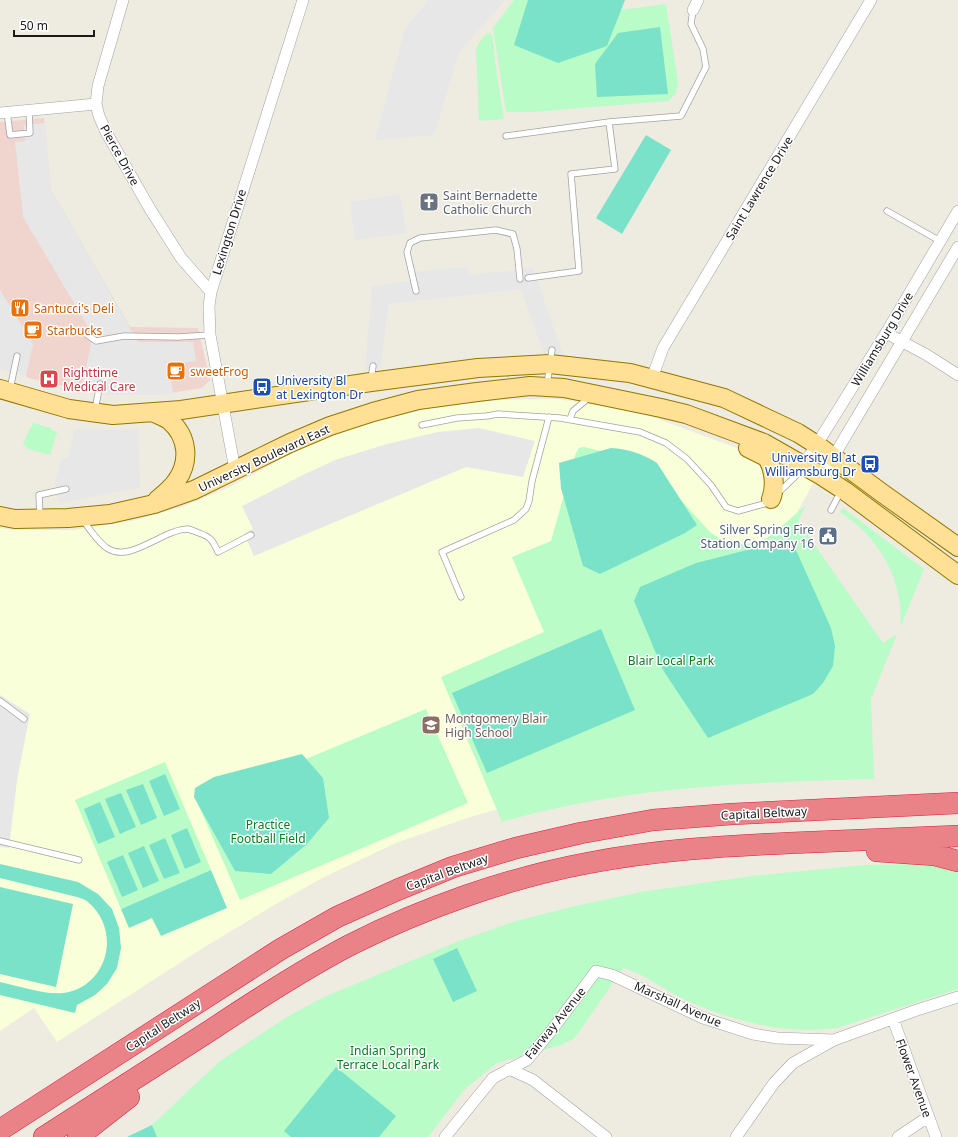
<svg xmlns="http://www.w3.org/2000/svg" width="958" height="1137" viewBox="0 0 958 1137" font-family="'Noto Sans',sans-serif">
  <rect width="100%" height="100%" fill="#eeebe0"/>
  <!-- commercial -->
  <path fill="#f0d4ce" d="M44,118L51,190L130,327L198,328L210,380L202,388L158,395L102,394L28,378L25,374L0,366V122Z"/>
  <!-- education -->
  <path fill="#f9ffd8" d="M555,399L604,405L650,416L753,454L814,482L794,518L531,800L470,817L396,843L324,877L276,904L203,948L57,1042L34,1008L0,1031V528L15,530H73L132,521L182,507L232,486L285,457L337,432L386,418L441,406L501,400Z"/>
  <!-- park -->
  <path fill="#b9fcc8" d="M514,0H590L591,14L666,4L678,82L676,93L668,101L533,112H506L493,28Z
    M487,33L491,34L493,38L497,76L504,119L479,121L476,48L484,36Z
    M33,423L51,428V430L57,432L50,455L28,449L23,443Z
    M584,447L605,452L678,497L710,532L717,537L730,543L748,544L765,539L773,534L806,505L798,521L883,643L897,634L871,699L874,779C749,782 623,787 502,822L441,677L544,632L512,557L551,541L576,453L579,448Z
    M843,508L924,569L901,626C900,617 901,607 899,598C893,562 870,532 840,512Z
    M426,709L468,803L240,900L198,804Z
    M165,762L211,870L121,909L75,800Z
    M920,864L958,871V989L837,1028C784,1035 731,1021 683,999C663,989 645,974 623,968L575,1038L561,1045L497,1063L465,1089L428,1137H157L152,1125L220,1061L287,1017L324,997L459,941L516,921L575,906L641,892L752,876L864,865Z"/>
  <!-- pitch -->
  <path fill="#79e2c8" d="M528,0H625L607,46L558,63L514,45Z
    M660,27L668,94L597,97L595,64L618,33Z
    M646,135L671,150L622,234L596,218Z
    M611,448C628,449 643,454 657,463L697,525L685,533L600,574L583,566L561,488L559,463Z
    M791,539L831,628L835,646L833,666L823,683L813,694L708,738L663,670L634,601L640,587L696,563Z
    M601,629L635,710L487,773L452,693Z
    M302,754L323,778L329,818L307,844L271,874L235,871L194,797L195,788L214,777Z
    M165,774L180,809L164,816L149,781Z
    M143,784L157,818L141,825L126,790Z
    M121,793L136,827L120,834L105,799Z
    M100,802L115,837L98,844L84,809Z
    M187,828L201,862L185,869L171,835Z
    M165,838L180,873L164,879L149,845Z
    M144,846L159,881L143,888L128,853Z
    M123,855L138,890L122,897L107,862Z
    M0,864L78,882L98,894L112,909L119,928L121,948L117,968L107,984L95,995L77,1005L75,1013L0,995V982C20,986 49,997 69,992C110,981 120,929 88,902C86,900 81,898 77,897L0,878Z
    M211,870L227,908L161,936L152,918L129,928L121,909Z
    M0,887L73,904L56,987L0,974Z
    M457,948L477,991L453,1002L433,959Z
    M336,1067L396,1116L379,1137H291L284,1131Z
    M152,1125L157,1137H127Z"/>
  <!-- parking -->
  <path fill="#e7e7e7" d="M429,0H505L459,52L434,135L375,140L405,29Z
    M45,123L51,190L138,342H193L196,361L169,365L173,393L158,395H124L102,394L81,390L93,335L23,217L15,142L25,141L24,125Z
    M400,194L406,233L355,240L350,202Z
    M468,267L469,275L533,268L563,355L544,354L521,289L388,304L381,368L365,370L372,286L410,281V272Z
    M0,290L33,344L26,376L0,369Z
    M479,428L535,441L523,477L466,467L254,556L244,534L253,529L242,506L301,476L335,460L387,444L438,432Z
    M75,429L108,430L138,429L140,488L59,503L55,482L60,465L63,458H68Z
    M0,695L30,714L17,780L9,848L0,847Z"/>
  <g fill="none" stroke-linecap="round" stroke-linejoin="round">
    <!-- lane casing -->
    <g stroke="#a2a2a2" stroke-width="7">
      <path id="lane" d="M7,112L10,135L30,133L29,110
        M506,136L609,122L681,116L706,67L703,49L691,24L693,10
        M887,211L940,241
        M528,278L579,271L571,174L615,169L609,122
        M416,291L407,252L410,243L420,238L496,230L513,234L517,249L520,279
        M86,334L96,341L124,336L178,337L210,335
        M371,380L373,366
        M547,385L552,350
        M10,389L17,356
        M95,410L100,384
        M570,419L573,411L591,396
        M422,425L457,418L487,416L498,414L560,418L640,432L666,443L687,459L711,485L726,507L738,511L764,504L769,500
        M777,494L804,468
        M831,510L841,491
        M40,516L39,495L66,489
        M83,520C90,530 98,542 107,548C130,564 163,529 188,529C192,530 196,532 199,533C211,537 213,541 218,552L251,535
        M461,597L442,552L514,520L526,509L529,501L532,481L549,417
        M0,701L24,719
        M0,841L79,860"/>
    </g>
    <!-- street casing -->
    <g stroke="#a2a2a2" stroke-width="12">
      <path id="street" d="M123,0L98,86L96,104L99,116L106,132L150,209L181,258L211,292
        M693,10L698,0
        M0,113L96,104
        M886,333L927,355L958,375
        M652,378L663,348L871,0
        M804,465L886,333L958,211
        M235,470L210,335L209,306L211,292L303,0
        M822,476L958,247
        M893,1019L936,1137
        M509,1069L533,1080L606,1137
        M445,1137L493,1078L527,1060L552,1030L596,971L612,975L703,1018L753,1034L777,1038L834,1040
        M736,1137L774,1083L793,1063L834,1040L917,1010L958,997
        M898,1137L928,1117"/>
    </g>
    <!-- primary casing -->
    <g stroke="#937700" stroke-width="20">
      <path id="primary" d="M0,389L69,409L113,415L181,410L371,382L478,368L550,364L630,373L724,398L798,433L817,445L882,493L958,547
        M153,412C158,415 165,417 170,421C188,437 190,461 177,480C172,488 164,494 157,500
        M748,448L766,457C774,467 776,487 771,499
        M0,516L15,519L68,518L110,514L154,504L194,490L290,443L330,426L373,412L418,400L477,392L530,386L564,388L661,408L686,414L764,443L822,476L845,491L958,575"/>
    </g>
    <!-- highway casing -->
    <g stroke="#de1b42" stroke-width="22">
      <path id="highway" d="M877,851L935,855L958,861
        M0,1130L281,949L337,917L397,890L453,867L516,848L581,833L653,820L732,814L958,803
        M44,1137C100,1101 155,1066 211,1030C256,1000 302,970 350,945C423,908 508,878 588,863C655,850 722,846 790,843C846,841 902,838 958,836
        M78,1137L129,1097"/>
    </g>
    <!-- lane -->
    <use href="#lane" stroke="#fff" stroke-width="5.5"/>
    <!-- street -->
    <use href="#street" stroke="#fff" stroke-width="11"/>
    <!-- primary -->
    <use href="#primary" stroke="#ffe094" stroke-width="18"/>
    <!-- highway -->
    <use href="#highway" stroke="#ea8387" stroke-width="21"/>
  </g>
  <!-- icons -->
  <defs>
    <g id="church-square" transform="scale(1)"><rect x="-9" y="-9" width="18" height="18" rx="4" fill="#6b7280" stroke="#fff"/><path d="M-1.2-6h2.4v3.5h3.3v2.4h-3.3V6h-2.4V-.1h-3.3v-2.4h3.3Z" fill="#fff"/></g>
    <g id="restaurant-square" transform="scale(1)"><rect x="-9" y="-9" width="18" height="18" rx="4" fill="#e8710a" stroke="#fff"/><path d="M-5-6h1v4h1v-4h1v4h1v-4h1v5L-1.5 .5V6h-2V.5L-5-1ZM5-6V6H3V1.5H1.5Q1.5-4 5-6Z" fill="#fff"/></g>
    <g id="cafe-square" transform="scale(1)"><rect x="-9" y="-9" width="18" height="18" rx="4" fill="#e8710a" stroke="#fff"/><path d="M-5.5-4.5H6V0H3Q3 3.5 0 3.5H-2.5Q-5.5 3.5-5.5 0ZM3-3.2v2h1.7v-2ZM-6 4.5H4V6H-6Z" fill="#fff"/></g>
    <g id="hospital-square" transform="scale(1)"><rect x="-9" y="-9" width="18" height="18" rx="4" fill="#e0444e" stroke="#fff"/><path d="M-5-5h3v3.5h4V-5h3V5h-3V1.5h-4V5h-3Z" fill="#fff"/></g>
    <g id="bus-square" transform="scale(1)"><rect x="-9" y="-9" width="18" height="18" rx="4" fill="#1a4fb4" stroke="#fff"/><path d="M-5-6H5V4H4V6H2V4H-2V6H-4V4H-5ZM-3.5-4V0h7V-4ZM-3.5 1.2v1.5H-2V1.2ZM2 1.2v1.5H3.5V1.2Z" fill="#fff"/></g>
    <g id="civic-square" transform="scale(1)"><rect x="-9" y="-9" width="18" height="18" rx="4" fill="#5c6f8a" stroke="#fff"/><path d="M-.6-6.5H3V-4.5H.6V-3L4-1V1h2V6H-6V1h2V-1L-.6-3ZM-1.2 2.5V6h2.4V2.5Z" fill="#fff"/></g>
    <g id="school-square" transform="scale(1)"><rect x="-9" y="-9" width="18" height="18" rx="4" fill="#8d6e63" stroke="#fff"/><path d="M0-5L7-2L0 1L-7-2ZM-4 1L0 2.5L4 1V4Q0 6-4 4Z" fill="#fff"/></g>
  </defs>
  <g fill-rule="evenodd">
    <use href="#church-square" x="429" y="202"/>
    <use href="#restaurant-square" x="20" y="308"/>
    <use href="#cafe-square" x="33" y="330"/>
    <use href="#cafe-square" x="176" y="371"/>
    <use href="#hospital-square" x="49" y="379"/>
    <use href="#bus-square" x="262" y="387"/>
    <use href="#bus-square" x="870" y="464"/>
    <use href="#civic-square" x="828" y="536"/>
    <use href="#school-square" x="431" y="725"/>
  </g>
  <g text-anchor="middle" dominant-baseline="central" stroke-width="3" stroke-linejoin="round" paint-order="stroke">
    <!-- street labels -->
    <g font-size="12" fill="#1b1b1b" stroke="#fff">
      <text transform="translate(120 155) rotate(61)">Pierce Drive</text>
      <text transform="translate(759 188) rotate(-59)">Saint Lawrence Drive</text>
      <text transform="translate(229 232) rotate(-73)">Lexington Drive</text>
      <text transform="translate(882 339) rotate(-59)">Williamsburg Drive</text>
      <text transform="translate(264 458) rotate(-25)">University Boulevard East</text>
      <text transform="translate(764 813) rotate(-3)">Capital Beltway</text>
      <text transform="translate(447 872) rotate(-20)">Capital Beltway</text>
      <text transform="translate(678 1004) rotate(24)">Marshall Avenue</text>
      <text transform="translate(555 1023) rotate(-51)">Fairway Avenue</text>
      <text transform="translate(163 1025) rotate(-33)">Capital Beltway</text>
      <text transform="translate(914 1078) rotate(70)">Flower Avenue</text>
    </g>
    <!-- worship labels -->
    <g font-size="12" fill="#5b616d" stroke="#fff" text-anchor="start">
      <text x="443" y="195">Saint Bernadette<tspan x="443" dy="14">Catholic Church</tspan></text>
    </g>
    <!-- food labels -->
    <g font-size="12" fill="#c56008" stroke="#fff" text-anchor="start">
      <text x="34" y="308">Santucci's Deli</text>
      <text x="47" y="330">Starbucks</text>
      <text x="190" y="371">sweetFrog</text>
    </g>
    <!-- health labels -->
    <g font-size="12" fill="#be3a42" stroke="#fff" text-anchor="start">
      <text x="63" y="372">Righttime<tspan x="63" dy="14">Medical Care</tspan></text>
    </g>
    <!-- transit labels -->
    <g font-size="12" fill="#164399" stroke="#fff" text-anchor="start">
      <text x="276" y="380">University Bl<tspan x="276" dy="14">at Lexington Dr</tspan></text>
      <text x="856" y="457" text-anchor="end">University Bl at<tspan x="856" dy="14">Williamsburg Dr</tspan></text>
    </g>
    <!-- service labels -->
    <g font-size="12" fill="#4e5e75" stroke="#fff" text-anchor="end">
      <text x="814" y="529">Silver Spring Fire<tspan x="814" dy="14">Station Company 16</tspan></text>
    </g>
    <!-- park labels -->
    <g font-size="12" fill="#067d21" stroke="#fff">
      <text x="671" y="660">Blair Local Park</text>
      <text x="268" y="824">Practice<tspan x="268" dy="14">Football Field</tspan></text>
      <text x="388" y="1050">Indian Spring<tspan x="388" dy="14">Terrace Local Park</tspan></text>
    </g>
    <!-- education labels -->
    <g font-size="12" fill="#785e54" stroke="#fff" text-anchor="start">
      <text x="445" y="718">Montgomery Blair<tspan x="445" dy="14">High School</tspan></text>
    </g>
  </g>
  <!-- scale -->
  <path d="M14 30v6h80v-6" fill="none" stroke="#1b1b1b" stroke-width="2"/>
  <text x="20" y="30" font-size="12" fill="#1b1b1b" stroke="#ffffff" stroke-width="3" paint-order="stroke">50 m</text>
</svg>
